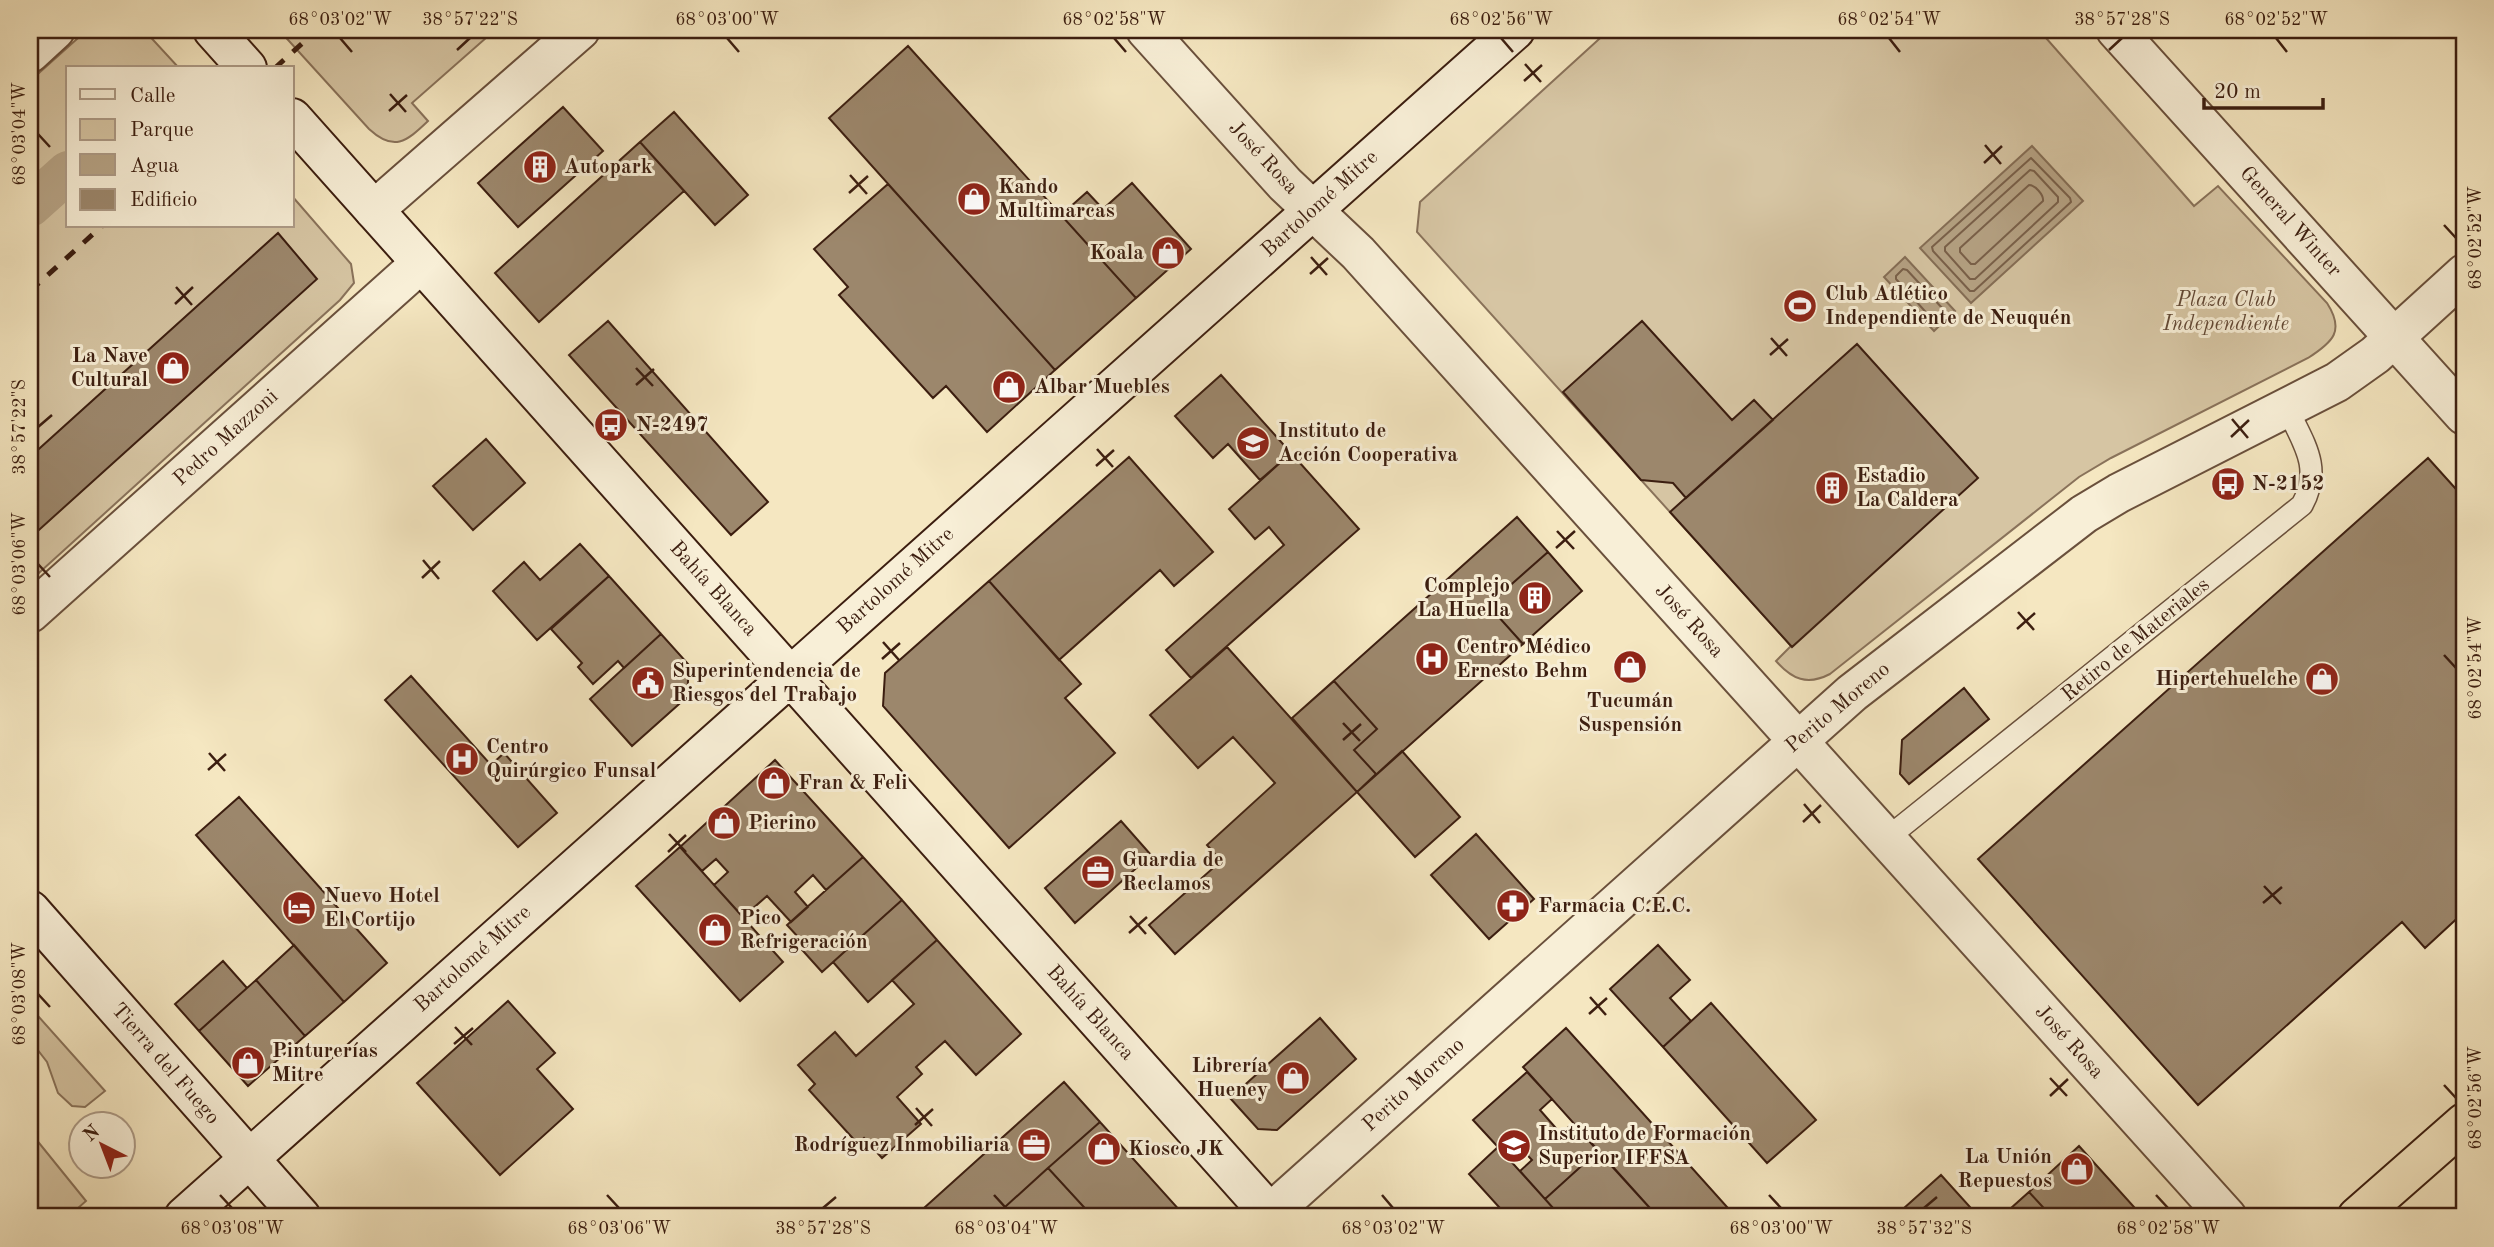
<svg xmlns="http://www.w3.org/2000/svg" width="2494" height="1247" viewBox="0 0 2494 1247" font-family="'Old Standard TT',serif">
  <rect width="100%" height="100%" fill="#f5e7c1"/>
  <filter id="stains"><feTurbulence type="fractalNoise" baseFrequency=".00286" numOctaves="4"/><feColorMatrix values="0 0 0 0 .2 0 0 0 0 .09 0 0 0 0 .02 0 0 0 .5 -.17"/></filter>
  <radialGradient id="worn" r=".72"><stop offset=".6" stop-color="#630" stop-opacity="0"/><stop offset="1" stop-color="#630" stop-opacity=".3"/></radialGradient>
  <!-- green -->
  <path fill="#d6c5a3" stroke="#89725a" stroke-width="2" d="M87,30H144L179,68H68V226H292V196L351,264L354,283L340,300L30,581V81Z
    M279,30H495L412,103L428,121C406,142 394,152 369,129Z
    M1609,30H2039L2194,206L2218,186L2327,303C2345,331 2333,342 2308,358L2111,458L2079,477L1830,674C1807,686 1792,679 1776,661L1791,646L1417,232L1420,202Z
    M30,1007L105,1091L85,1107L72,1106L58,1093L47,1062L30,1040Z
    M30,1078L34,1098L31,1119L35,1138L86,1201L68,1217H30Z"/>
  <!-- water -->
  <path fill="#b6a385" stroke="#856e56" stroke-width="2" d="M2032,146L2083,201L1971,303L1920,248Z
    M1905,257L1955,311L1934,331L1884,277Z"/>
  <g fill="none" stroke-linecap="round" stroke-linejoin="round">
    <!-- shore -->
    <path stroke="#79604a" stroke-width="2" d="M2031,158L2070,198L2071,202L1974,291H1970L1933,251L1932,247Z
      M2030,170L2034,171L2058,197V202L1975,279H1970L1945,251V247Z
      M2029,185C2035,185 2044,195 2043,201L1975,264H1971L1960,252V248Z
      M1903,269L1907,270L1943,309V313L1936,319H1932L1896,279V276Z"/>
    <!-- canal -->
    <path stroke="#b6a385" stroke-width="42" d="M30,206L68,172"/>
  </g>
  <!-- building -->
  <path fill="#9c876c" stroke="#3c1e10" stroke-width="2" d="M908,46L1136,298L1055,370L829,118Z
    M563,107L603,151L518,227L478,183Z
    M674,112L748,195L715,225L640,142Z
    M640,142L684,191L539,322L495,273Z
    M1132,183L1191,249L1136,298L1061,215L1087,192L1103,209Z
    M888,184L1055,370L987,432L946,386L933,398L839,295L848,287L814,249Z
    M278,233L317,279L30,538V457Z
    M608,321L768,502L731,535L569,355Z
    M1642,321L1732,420L1754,400L1773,420L1686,498L1673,483L1641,480L1563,392Z
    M1857,344L1978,478L1792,647L1670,512Z
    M1221,375L1291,453L1260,480L1228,444L1213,458L1175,416Z
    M486,439L525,483L473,530L433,486Z
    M1291,453L1359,529L1191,678L1166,650L1284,545L1269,527L1255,539L1229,509Z
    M1129,457L1213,552L1174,586L1160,570L1059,660L989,581Z
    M2428,458L2464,498V912L2425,948L2402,922L2198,1105L1978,859Z
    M1517,517L1548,552L1488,605L1523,644L1357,792L1292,718Z
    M580,544L609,576L537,640L493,591L524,562L540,580Z
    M1548,552L1582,591L1523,644L1488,605Z
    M609,576L661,634L624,668L618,661L593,684L578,667L582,663L551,629Z
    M989,581L1081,684L1065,698L1115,753L1009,848L883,706L885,673Z
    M661,634L689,665L687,697L632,746L590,699Z
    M1227,647L1357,792L1175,954L1149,925L1221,861L1207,845L1275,783L1233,737L1198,768L1150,715Z
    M411,676L491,765L504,753L557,813L518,847L385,700Z
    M1334,681L1377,729L1354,750L1376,774L1357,792L1292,718Z
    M1964,688L1989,719L1909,784L1900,774L1902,740Z
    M1402,751L1460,817L1415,857L1357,792Z
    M775,760L863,857L826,890L813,875L795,892L808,907L791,922L767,896L743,917L714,885L728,872L716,859L702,871L680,847Z
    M239,797L387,963L344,1002L196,835Z
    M1121,821L1151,855L1075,923L1045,888Z
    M1476,834L1534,899L1489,939L1431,875Z
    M680,847L783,962L740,1001L636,886Z
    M863,857L902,900L822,972L795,942L799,938L787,925Z
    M902,900L937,940L868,1002L833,962Z
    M937,940L1021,1034L976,1075L945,1041L916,1067L922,1074L897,1097L921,1124L882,1158L864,1138L858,1144L809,1090L815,1084L798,1065L835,1032L856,1056L914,1004L892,980Z
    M294,945L344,1002L305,1036L256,980Z
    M1658,945L1690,980L1670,998L1691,1021L1663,1047L1610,989Z
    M223,961L247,988L199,1031L175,1004Z
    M256,980L305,1036L248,1086L199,1031Z
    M508,1001L555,1053L537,1069L573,1109L500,1175L417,1083Z
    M1711,1003L1816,1120L1767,1163L1663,1047Z
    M1320,1018L1356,1059L1277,1130L1258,1129L1230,1098Z
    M1566,1028L1604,1070L1736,1217H1658L1523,1067Z
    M1527,1072L1552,1099L1540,1110L1561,1134L1573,1123L1598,1151L1545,1199L1520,1171L1532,1160L1510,1137L1498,1147L1473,1120Z
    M1064,1082L1100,1122L1048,1168L994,1217H914Z
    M1100,1122L1183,1214L1179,1217H1093L1048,1168Z
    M2079,1146L2143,1217H2052L2029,1192Z
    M1498,1147L1545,1199L1561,1217H1508L1469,1174Z
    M1598,1151L1658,1217H1561L1545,1199Z
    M1048,1168L1093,1217H994Z
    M1941,1175L1979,1217H1894Z
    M2029,1192L2052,1217H2001Z"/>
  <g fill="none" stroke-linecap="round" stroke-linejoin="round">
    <!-- lane casing -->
    <g stroke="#6a503c" stroke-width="24">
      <path id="lane" d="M1886,839L2302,505C2323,467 2303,443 2287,408"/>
    </g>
    <!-- street casing -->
    <g stroke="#6a503c" stroke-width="42">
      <path id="street" d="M1146,30L1285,184L1358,253L2227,1217
        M2116,30L2464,415
        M30,53L55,30
        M374,210L580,30
        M30,613L421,263
        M1266,1217L1852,693L2084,514L2119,493L2337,382L2375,355L2464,274"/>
    </g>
    <!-- secondary casing -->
    <g stroke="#3c1e10" stroke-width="42">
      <path id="secondary" d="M213,30L247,68
        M292,118L1273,1217
        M30,910L301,1217
        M184,1217L1515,30"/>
    </g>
    <!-- highway casing -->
    <g stroke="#3c1e10" stroke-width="42">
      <path id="highway" d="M2357,1217L2464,1123"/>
    </g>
    <!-- lane -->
    <use href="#lane" stroke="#f8efd7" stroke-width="21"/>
    <!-- street -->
    <use href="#street" stroke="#f8efd7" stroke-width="38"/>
    <!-- secondary -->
    <use href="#secondary" stroke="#f8efd7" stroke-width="38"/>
    <!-- highway -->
    <use href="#highway" stroke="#f5e7c1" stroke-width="38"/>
    <!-- rail -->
    <path stroke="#3c1e10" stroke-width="5" stroke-dasharray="12 12" stroke-linecap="butt" d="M275,68L317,30
      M30,291L102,226"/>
  </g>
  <!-- ticks -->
  <path fill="none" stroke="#3c1e10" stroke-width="2.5" d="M340,38L352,52M727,38L739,52M1114,38L1126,52M1501,38L1513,52M1889,38L1900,52M2276,38L2287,52M457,50L470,38M2109,50L2122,38M1525,64L1541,82M1524,81L1542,65M390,94L406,112M389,111L407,95M38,134L50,147M1985,145L2001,164M1984,163L2002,146M850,175L867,194M849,193L868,176M2444,225L2456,238M1311,257L1327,275M1310,274L1328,258M176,287L192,305M175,304L193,287M1771,338L1787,356M1770,355L1788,339M636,368L653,386M636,385L654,369M2232,419L2248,438M38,427L52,415M2231,437L2249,420M1097,449L1113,467M1096,466L1114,450M1557,531L1574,549M1556,548L1575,531M423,560L439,579M38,564L50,577M422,578L440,561M2018,612L2034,630M2017,629L2035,613M883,642L899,660M2444,655L2456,668M882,659L900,643M1343,723L1360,741M1343,740L1361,724M209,753L225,771M208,770L226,754M1804,804L1820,823M1803,822L1821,805M669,834L686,852M668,852L686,835M2264,886L2281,904M2263,903L2282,887M1130,916L1146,934M1129,933L1147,917M38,994L50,1007M1590,997L1606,1015M1589,1014L1607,998M455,1027L472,1045M454,1044L473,1028M2050,1078L2067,1096M2444,1085L2456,1098M2050,1096L2068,1079M916,1108L932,1126M915,1125L933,1109M220,1195L232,1208M607,1195L619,1208M994,1195L1006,1208M1382,1195L1393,1208M1769,1195L1781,1208M2156,1195L2168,1208M823,1208L836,1197M1924,1208L1937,1197"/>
  <!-- icons -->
  <defs>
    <g id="building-disc" transform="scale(1.75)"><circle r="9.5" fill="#8f2418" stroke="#f8efd7"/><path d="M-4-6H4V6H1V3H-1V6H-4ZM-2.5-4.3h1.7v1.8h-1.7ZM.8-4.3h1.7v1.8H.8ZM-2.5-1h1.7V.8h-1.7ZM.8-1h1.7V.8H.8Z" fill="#fff"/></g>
    <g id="shop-disc" transform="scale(1.75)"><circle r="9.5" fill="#8f2418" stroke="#f8efd7"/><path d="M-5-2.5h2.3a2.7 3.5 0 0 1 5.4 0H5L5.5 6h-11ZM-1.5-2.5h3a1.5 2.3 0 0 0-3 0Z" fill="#fff"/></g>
    <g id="stadium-disc" transform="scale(1.75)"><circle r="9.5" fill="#8f2418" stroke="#f8efd7"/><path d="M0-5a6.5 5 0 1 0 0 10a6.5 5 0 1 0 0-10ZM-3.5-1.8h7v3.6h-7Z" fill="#fff"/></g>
    <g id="bus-disc" transform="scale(1.75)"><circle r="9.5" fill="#8f2418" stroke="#f8efd7"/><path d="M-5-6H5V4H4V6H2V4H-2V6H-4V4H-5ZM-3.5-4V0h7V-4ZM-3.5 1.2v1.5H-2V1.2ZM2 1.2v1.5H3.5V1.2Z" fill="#fff"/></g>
    <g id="university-disc" transform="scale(1.75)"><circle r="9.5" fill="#8f2418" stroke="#f8efd7"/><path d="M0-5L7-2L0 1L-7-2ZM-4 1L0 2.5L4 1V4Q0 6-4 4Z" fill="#fff"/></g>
    <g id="hospital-disc" transform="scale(1.75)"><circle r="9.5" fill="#8f2418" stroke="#f8efd7"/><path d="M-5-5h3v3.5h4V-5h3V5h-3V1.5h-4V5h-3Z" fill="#fff"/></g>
    <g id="civic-disc" transform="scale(1.75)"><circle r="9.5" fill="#8f2418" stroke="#f8efd7"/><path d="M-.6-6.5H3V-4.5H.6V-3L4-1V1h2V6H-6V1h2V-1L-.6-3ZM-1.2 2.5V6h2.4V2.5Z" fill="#fff"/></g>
    <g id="office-disc" transform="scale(1.75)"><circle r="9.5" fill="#8f2418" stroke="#f8efd7"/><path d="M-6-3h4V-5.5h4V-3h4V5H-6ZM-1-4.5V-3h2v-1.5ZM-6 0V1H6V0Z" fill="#fff"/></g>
    <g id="pharmacy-disc" transform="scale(1.75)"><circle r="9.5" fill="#8f2418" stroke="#f8efd7"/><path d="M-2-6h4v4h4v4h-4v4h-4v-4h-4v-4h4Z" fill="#fff"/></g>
    <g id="hotel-disc" transform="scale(1.75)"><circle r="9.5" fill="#8f2418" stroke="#f8efd7"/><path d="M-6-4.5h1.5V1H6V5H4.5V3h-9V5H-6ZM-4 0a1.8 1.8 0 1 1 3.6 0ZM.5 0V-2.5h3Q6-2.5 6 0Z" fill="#fff"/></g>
  </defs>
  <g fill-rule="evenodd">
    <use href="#building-disc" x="540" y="167"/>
    <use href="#shop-disc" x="974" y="199"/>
    <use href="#shop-disc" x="1168" y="253"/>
    <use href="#stadium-disc" x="1800" y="306"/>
    <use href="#shop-disc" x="173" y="368"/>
    <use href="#shop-disc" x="1009" y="387"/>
    <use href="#bus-disc" x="611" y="425"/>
    <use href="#university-disc" x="1253" y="443"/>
    <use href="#bus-disc" x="2228" y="484"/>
    <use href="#building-disc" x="1832" y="488"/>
    <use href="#building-disc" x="1535" y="598"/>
    <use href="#hospital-disc" x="1432" y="659"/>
    <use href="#shop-disc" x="1630" y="667"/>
    <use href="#shop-disc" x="2322" y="679"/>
    <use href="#civic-disc" x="648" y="683"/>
    <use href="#hospital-disc" x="462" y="759"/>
    <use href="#shop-disc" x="774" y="783"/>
    <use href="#shop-disc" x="724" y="823"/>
    <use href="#office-disc" x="1098" y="872"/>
    <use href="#pharmacy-disc" x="1513" y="906"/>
    <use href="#hotel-disc" x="299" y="908"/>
    <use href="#shop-disc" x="715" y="930"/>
    <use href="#shop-disc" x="248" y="1063"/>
    <use href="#shop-disc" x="1293" y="1078"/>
    <use href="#office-disc" x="1034" y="1145"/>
    <use href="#university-disc" x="1514" y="1146"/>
    <use href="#shop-disc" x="1104" y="1149"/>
    <use href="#shop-disc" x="2077" y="1169"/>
  </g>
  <g text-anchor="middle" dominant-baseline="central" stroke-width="6" stroke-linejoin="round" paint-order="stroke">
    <!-- street labels -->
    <g font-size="21" fill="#3c1e10" stroke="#f8efd7">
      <text transform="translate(1263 158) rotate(47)">José Rosa</text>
      <text transform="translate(1320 204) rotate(-42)">Bartolomé Mitre</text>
      <text transform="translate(2290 222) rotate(48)">General Winter</text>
      <text transform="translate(226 438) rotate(-42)">Pedro Mazzoni</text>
      <text transform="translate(896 581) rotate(-42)">Bartolomé Mitre</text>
      <text transform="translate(713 589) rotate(48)">Bahía Blanca</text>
      <text transform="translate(1689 621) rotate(48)">José Rosa</text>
      <text transform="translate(2136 640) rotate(-39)">Retiro de Materiales</text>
      <text transform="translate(1838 708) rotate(-40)">Perito Moreno</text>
      <text transform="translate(473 959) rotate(-42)">Bartolomé Mitre</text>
      <text transform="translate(1090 1013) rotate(48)">Bahía Blanca</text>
      <text transform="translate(2069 1042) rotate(48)">José Rosa</text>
      <text transform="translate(165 1064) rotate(49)">Tierra del Fuego</text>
      <text transform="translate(1414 1085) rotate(-42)">Perito Moreno</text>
    </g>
    <!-- poi labels -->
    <g font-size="21" font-weight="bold" fill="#3c1e10" stroke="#f8efd7" text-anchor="start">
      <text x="564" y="167">Autopark</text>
      <text x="998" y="187">Kando<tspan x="998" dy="24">Multimarcas</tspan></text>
      <text x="1144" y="253" text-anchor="end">Koala</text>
      <text x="1825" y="294">Club Atlético<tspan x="1825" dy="24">Independiente de Neuquén</tspan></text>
      <text x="148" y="356" text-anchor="end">La Nave<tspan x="148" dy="24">Cultural</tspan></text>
      <text x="1034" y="387">Albar Muebles</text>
      <text x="636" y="425">N-2497</text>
      <text x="1278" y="431">Instituto de<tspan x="1278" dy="24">Acción Cooperativa</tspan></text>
      <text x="1856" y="476">Estadio<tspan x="1856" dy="24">La Caldera</tspan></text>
      <text x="2252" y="484">N-2152</text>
      <text x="1510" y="586" text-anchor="end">Complejo<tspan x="1510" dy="24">La Huella</tspan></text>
      <text x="1456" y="647">Centro Médico<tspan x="1456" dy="24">Ernesto Behm</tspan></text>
      <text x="672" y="671">Superintendencia de<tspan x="672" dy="24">Riesgos del Trabajo</tspan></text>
      <text x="2298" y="679" text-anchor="end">Hipertehuelche</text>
      <text x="1630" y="701" text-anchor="middle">Tucumán<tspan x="1630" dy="24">Suspensión</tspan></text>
      <text x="486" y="747">Centro<tspan x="486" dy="24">Quirúrgico Funsal</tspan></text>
      <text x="798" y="783">Fran &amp; Feli</text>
      <text x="748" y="823">Pierino</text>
      <text x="1122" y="860">Guardia de<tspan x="1122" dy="24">Reclamos</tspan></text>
      <text x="324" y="896">Nuevo Hotel<tspan x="324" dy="24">El Cortijo</tspan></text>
      <text x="1538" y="906">Farmacia C.E.C.</text>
      <text x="740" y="918">Pico<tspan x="740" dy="24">Refrigeración</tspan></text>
      <text x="272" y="1051">Pinturerías<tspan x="272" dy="24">Mitre</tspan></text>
      <text x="1268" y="1066" text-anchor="end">Librería<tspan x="1268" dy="24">Hueney</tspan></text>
      <text x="1538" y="1134">Instituto de Formación<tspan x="1538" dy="24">Superior IFFSA</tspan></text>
      <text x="1010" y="1145" text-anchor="end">Rodríguez Inmobiliaria</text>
      <text x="1128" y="1149">Kiosco JK</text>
      <text x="2052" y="1157" text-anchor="end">La Unión<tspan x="2052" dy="24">Repuestos</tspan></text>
    </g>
    <!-- park labels -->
    <g font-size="21" font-style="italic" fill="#624835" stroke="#f8efd7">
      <text x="2226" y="300">Plaza Club<tspan x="2226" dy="24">Independiente</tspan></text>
    </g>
  </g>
  <!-- margin -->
  <rect width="2494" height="1247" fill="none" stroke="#f5e7c1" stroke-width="77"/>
  <!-- legend -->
  <rect x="66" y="66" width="228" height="161" fill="#f8efd7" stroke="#ad9b87" stroke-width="2"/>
  <rect x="80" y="89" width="35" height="10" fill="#f8efd7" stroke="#ad9b87" stroke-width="2"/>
  <text x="130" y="102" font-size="21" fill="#3c1e10">Calle</text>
  <rect x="80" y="119" width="35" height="21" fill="#d6c5a3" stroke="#ad9b87" stroke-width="2"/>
  <text x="130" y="136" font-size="21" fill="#3c1e10">Parque</text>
  <rect x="80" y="154" width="35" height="21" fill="#b6a385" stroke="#ad9b87" stroke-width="2"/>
  <text x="130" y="172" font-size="21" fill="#3c1e10">Agua</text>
  <rect x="80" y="189" width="35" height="21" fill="#9c876c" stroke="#ad9b87" stroke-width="2"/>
  <text x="130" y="206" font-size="21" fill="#3c1e10">Edificio</text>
  <!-- north arrow -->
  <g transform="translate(102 1145) rotate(318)"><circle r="33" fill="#f8efd7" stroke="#ad9b87" stroke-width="2"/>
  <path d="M0-5L12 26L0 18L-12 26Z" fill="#8f2418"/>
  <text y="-10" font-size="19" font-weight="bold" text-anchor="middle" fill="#3c1e10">N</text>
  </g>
  <!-- scale -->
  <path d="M2204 98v10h119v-10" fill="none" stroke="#3c1e10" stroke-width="3.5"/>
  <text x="2214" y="98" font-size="21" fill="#3c1e10" stroke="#f8efd7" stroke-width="5" paint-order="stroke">20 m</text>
  <rect x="38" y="38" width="2418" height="1170" fill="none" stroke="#3c1e10" stroke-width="2.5"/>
  <g font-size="18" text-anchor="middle" fill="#3c1e10">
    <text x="340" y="25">68°03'02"W</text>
    <text x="470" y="25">38°57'22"S</text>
    <text x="727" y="25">68°03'00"W</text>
    <text x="1114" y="25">68°02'58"W</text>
    <text x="1501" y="25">68°02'56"W</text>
    <text x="1889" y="25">68°02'54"W</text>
    <text x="2122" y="25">38°57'28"S</text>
    <text x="2276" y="25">68°02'52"W</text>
    <text transform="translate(19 134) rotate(-90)" y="6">68°03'04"W</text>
    <text transform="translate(2475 238) rotate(-90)" y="6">68°02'52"W</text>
    <text transform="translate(19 427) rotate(-90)" y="6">38°57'22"S</text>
    <text transform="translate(19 564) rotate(-90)" y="6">68°03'06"W</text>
    <text transform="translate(2475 668) rotate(-90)" y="6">68°02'54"W</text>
    <text transform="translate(19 994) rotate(-90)" y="6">68°03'08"W</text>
    <text transform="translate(2475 1098) rotate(-90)" y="6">68°02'56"W</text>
    <text x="232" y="1234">68°03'08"W</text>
    <text x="619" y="1234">68°03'06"W</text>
    <text x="823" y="1234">38°57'28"S</text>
    <text x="1006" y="1234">68°03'04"W</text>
    <text x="1393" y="1234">68°03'02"W</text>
    <text x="1781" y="1234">68°03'00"W</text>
    <text x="1924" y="1234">38°57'32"S</text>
    <text x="2168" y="1234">68°02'58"W</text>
  </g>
  <rect width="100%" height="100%" filter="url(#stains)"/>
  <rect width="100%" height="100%" fill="url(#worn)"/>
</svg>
